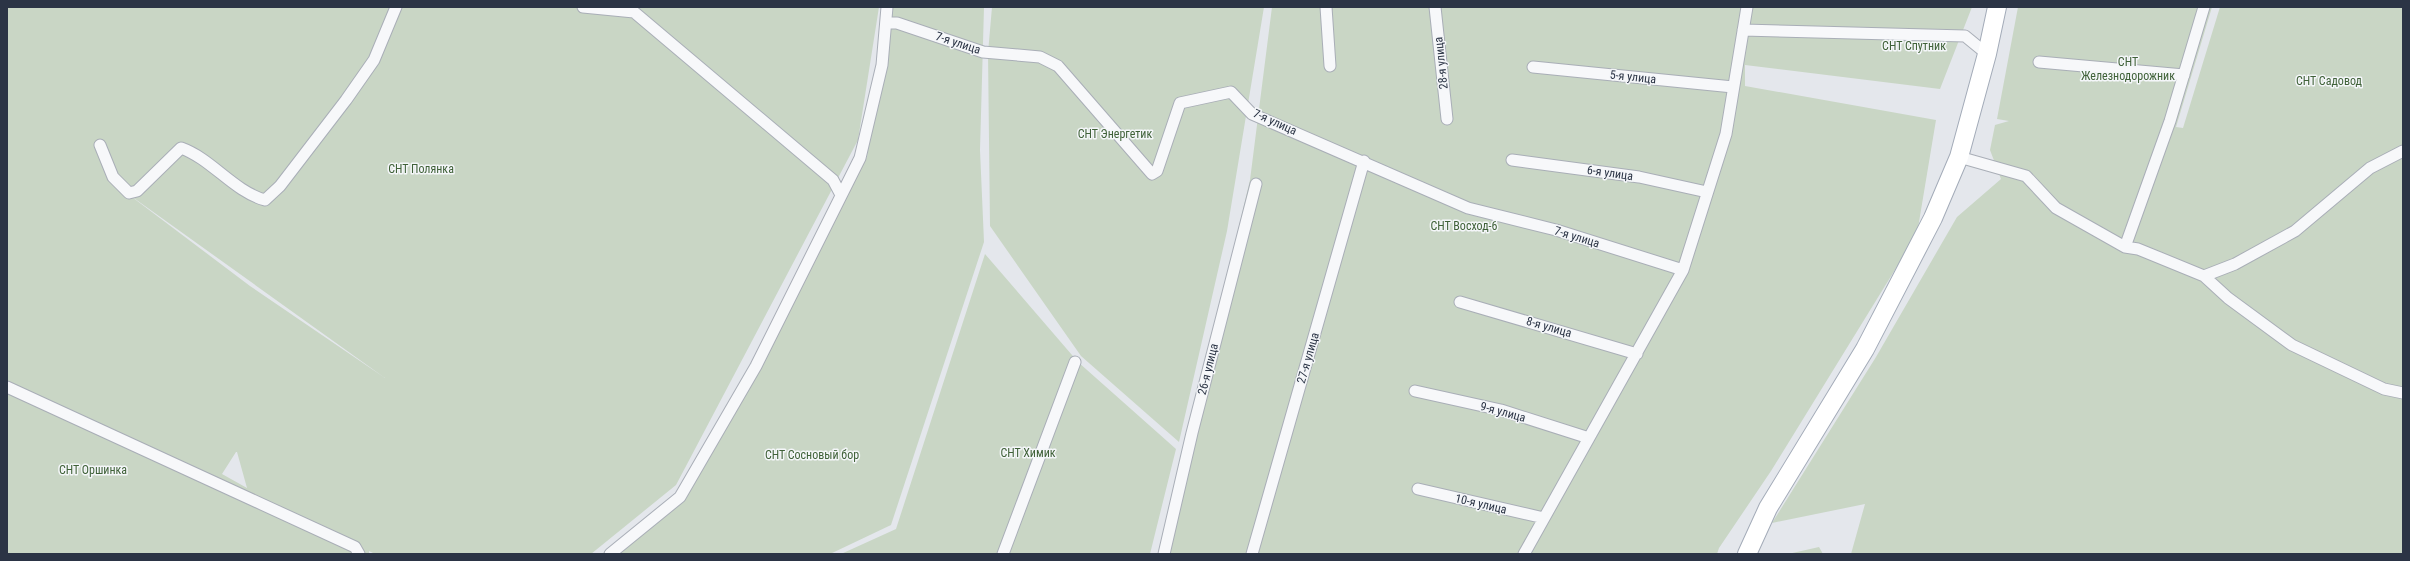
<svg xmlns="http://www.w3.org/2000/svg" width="2410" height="561" viewBox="0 0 2410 561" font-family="'Roboto Condensed',sans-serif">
  <rect width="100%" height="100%" fill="#e4e7ec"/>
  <!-- green -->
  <path fill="#c9d6c5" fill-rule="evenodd" d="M7,7H879L858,140L676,485L591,554H375L369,551V554H7ZM124,191L385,378L250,286ZM236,452H237L247,488L222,474Z
    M885,7H984L980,150L984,242L891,525L830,554H602L677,497L867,157Z
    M992,7H1264L1227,231L1179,442L1081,356L990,226L988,53Z
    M1272,7H1972L1940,89L1745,65V86L1936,120L1917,234L1771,471L1719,548L1717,554H1161L1250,180Z
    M2018,7H2212L2176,127L2183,128L2220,7H2403V554H1851L1865,504L1772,523L1876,357L1957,217L2001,179L1990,150L1995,125L2009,121L1997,119Z
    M985,254L1078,362L1176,449L1150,554H841L896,529Z
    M1819,547L1823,554H1788Z"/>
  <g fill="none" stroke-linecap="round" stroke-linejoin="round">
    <!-- minor casing -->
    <g stroke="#a9aeb7" stroke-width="13">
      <path id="minor" d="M583,7L634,12L833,180L841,195
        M1326,7L1330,66
        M1435,7L1447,119
        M886,23H897L983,52L1040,57L1058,66L1152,174L1157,171L1180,103L1231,92L1252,114L1468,208L1556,230L1683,270
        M1743,30L1965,36L1987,54
        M2039,62L2184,75
        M1533,67L1733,87
        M100,145L113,177L129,193L137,191L181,148C212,159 233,191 265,200L280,186L346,100L374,60L396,7
        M1959,157L2026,176L2056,208L2125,247L2138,249L2204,276L2228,298L2292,345L2384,389L2403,393
        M1512,160L1639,177L1707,192
        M2125,247L2170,121L2204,7
        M2204,276L2235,264L2295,231L2370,168L2403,151
        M1460,302L1637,354
        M7,387L355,547L359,554
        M1415,391L1501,410L1589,438
        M1418,489L1544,518
        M610,554L680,497L756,366L860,158L882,65L887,7
        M1003,554L1075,362
        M1164,554L1192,433L1256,184
        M1252,554L1364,161
        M1524,554L1683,270L1726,134L1747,7"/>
    </g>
    <!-- primary casing -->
    <g stroke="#a3abb8" stroke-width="20">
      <path id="primary" d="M1747,554L1768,508L1865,349L1933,218L1959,157L1987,54L1997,7"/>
    </g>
    <!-- minor -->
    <use href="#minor" stroke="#f7f8fa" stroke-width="11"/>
    <!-- primary -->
    <use href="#primary" stroke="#fff" stroke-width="18"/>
  </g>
  <g text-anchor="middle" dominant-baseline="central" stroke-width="3" stroke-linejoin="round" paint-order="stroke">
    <!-- street labels -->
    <g font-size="12" fill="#2b3445" stroke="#f4f6f9">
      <text transform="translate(958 43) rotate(18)">7-я улица</text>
      <text transform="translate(1441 63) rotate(-96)">28-я улица</text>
      <text transform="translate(1633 77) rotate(6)">5-я улица</text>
      <text transform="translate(1275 122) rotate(24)">7-я улица</text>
      <text transform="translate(1610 173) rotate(8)">6-я улица</text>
      <text transform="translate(1577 237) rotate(17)">7-я улица</text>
      <text transform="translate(1549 327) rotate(16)">8-я улица</text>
      <text transform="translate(1308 358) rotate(-74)">27-я улица</text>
      <text transform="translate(1208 369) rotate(-76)">26-я улица</text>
      <text transform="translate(1503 412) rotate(15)">9-я улица</text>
      <text transform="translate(1481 504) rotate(13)">10-я улица</text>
    </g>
    <!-- park labels -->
    <g font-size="12" fill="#3f6138" stroke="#f4f6f9">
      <text x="1914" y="46">СНТ Спутник</text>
      <text x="2128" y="62">СНТ<tspan x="2128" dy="14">Железнодорожник</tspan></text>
      <text x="2329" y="81">СНТ Садовод</text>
      <text x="1115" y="134">СНТ Энергетик</text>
      <text x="421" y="169">СНТ Полянка</text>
      <text x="1464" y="226">СНТ Восход-6</text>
      <text x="1028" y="453">СНТ Химик</text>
      <text x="812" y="455">СНТ Сосновый бор</text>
      <text x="93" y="470">СНТ Оршинка</text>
    </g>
  </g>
  <!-- border -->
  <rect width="2410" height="561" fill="none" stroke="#2b3445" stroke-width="16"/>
</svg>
